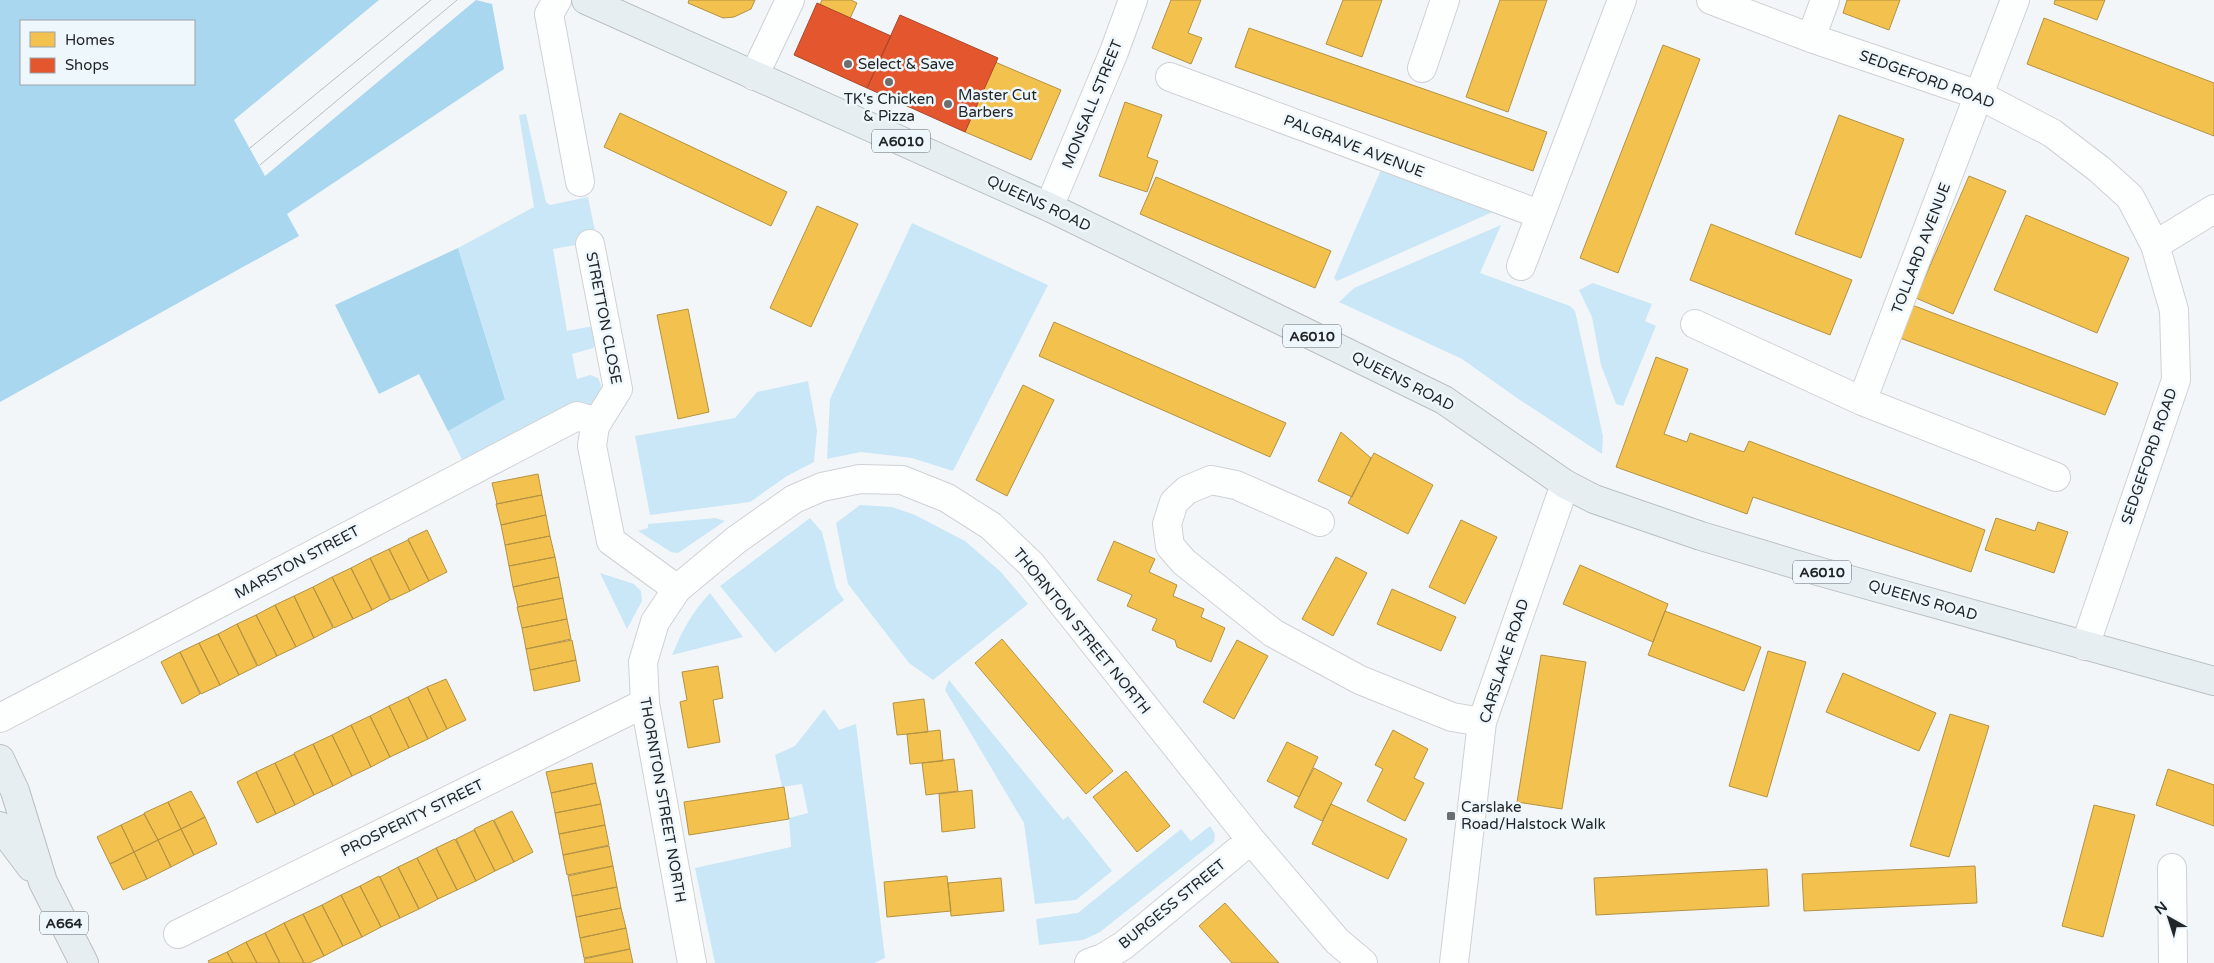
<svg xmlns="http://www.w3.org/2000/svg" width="2214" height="963" viewBox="0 0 2214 963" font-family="'Varela Round',sans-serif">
  <rect width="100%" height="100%" fill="#f2f6f8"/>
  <!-- green -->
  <path fill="#cae7f7" d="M526,114L546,202L550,205L588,197L597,241L553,249L567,331L593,326L598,341L593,348L572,354L577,379L590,375L598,378C606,394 599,402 588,415L465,466L448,431L505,398L458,248L534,207L519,115Z
    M1381,170L1495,211L1337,281L1334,278Z
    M912,223L1048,285L953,471L912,458L861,452L827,459L830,399Z
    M1501,225L1480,273L1570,306L1575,311L1603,436L1602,454L1517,398L1462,359L1339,302L1354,288Z
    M1593,283L1652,304L1645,321L1656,326L1623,406L1616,404L1601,365L1592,317L1579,290Z
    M808,381L817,430L814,462L787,476L750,502L650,515L635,436L735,418L757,392Z
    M860,505L892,507L915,515L965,541L1001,572L1028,604L933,680L909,663L848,584L836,523Z
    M716,518L725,521L678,553L671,552L638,531L648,528V524Z
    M810,518L822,532L836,588L844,600L775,653L720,586Z
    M600,573L634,584L641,591L642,601L627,629Z
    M710,593L743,637L672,655C682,631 692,612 710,593Z
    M949,680L1063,820L1068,816L1112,871L1076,900L1035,904L1024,823L945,690Z
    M824,709L839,730L856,724L885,958L874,963H715L695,868L791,847L789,818L808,813L802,784L782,787L775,755L795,746Z
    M1210,826L1215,834L1214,842L1100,932L1083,940L1039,945L1036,919L1078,913L1181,829L1191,841Z"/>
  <!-- forest -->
  <path fill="#a9d7f0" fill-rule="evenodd" d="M0,0H379L234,120L265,176L476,0L492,4L504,69L287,214L299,236L0,402ZM194,21V84H21V21Z
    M458,248L505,399L448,431L419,374L379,394L335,305Z"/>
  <!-- homes -->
  <path fill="#f2c14e" stroke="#b49243" d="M689,0H755L751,9L734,17L723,18L688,3Z
    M822,0H851L857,3L834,54L804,40Z
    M1171,0H1201L1188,33L1202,38L1191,64L1152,48Z
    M1343,0H1382L1362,57L1326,44Z
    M1500,0H1547L1508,112L1466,97Z
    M1847,0H1900L1889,30L1843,13Z
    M2055,0H2105L2097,20L2054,4Z
    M2044,18L2214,83V136L2027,64Z
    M1249,28L1547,132L1533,171L1235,67Z
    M1663,45L1700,59L1618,273L1580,258Z
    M995,62L1061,90L1031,160L965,132Z
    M1125,102L1162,115L1147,157L1158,161L1147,192L1099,176Z
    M620,113L787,192L771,226L604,147Z
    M1839,115L1904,139L1861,258L1795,234Z
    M1969,176L2006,191L1953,314L1916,298Z
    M1156,177L1331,251L1315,288L1140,214Z
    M817,206L858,224L811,327L770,308Z
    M2026,215L2129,258L2097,333L1994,290Z
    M1711,224L1852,280L1830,335L1690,280Z
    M1912,305L2118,383L2105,415L1900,338Z
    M688,309L709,412L678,419L657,315Z
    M1054,322L1286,423L1270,457L1039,356Z
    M1656,357L1688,369L1664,434L1687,442L1690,433L1744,452L1749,441L1985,530L1971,572L1753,497L1747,514L1616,467Z
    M1023,385L1054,400L1007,496L976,480Z
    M1341,432L1371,458L1352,497L1318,481Z
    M1374,453L1433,485L1408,534L1348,503Z
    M538,474L542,495L497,504L492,483Z
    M542,495L546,515L501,525L496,504Z
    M546,515L550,536L505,545L501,525Z
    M1996,518L2035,531L2038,522L2068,532L2054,573L1985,550Z
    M1461,520L1497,537L1465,604L1429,587Z
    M427,530L447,572L429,581L408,539Z
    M550,536L555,557L509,566L505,545Z
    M408,540L429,581L410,591L389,549Z
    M1114,541L1155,559L1149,572L1177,585L1173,596L1204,609L1201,617L1225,628L1211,662L1177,647L1175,640L1152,630L1157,619L1127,606L1132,595L1097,580Z
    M389,549L410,591L391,600L370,558Z
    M555,557L559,577L513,587L509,566Z
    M1336,557L1367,573L1333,636L1302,619Z
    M370,558L390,600L372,610L351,568Z
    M1580,565L1668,604L1653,642L1563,604Z
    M351,568L372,610L353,619L332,577Z
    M332,577L353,619L334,628L313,587Z
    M559,577L563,598L518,607L513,587Z
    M313,587L333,628L314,638L294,596Z
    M1392,589L1456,617L1441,651L1377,624Z
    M294,596L314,638L296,647L275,605Z
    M563,598L567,619L522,628L517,607Z
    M275,605L296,647L277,656L256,615Z
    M1665,611L1761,647L1744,691L1648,655Z
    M256,615L277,656L258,666L237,624Z
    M567,619L571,639L526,649L522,628Z
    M237,624L257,666L239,675L218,634Z
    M218,634L239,675L220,685L199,643Z
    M1002,639L1113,771L1086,794L975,663Z
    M572,640L576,660L530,670L526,649Z
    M1237,640L1268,656L1234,719L1203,702Z
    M199,643L220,685L201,694L180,652Z
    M1768,651L1806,662L1767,797L1729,786Z
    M180,652L200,694L182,704L161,662Z
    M1541,655L1586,662L1562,809L1517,802Z
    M576,660L580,681L534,691L530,670Z
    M718,666L723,698L713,700L720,742L688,748L680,702L687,700L682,672Z
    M1843,673L1936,713L1919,751L1826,712Z
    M446,679L466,720L447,729L427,687Z
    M427,687L447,729L428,739L408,697Z
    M408,697L428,739L409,748L389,706Z
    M924,699L928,732L897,735L893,703Z
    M389,706L409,748L390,757L370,716Z
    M1950,714L1989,726L1949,857L1910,846Z
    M370,716L390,757L371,767L351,725Z
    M351,725L371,767L352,776L332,735Z
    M940,730L943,761L910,764L907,734Z
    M1393,730L1428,749L1414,778L1424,783L1405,821L1367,801L1383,769L1375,765Z
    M332,735L352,776L333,786L313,744Z
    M1287,742L1318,757L1299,797L1267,781Z
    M313,744L333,786L314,795L294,753Z
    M294,754L314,795L295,805L275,763Z
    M954,759L958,791L926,795L922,763Z
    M275,763L295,805L276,814L256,772Z
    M592,763L596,783L551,793L546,772Z
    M1314,768L1342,783L1322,821L1294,807Z
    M2168,769L2214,785V826L2156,805Z
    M1126,771L1170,826L1137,852L1093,797Z
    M256,772L276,814L257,823L237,782Z
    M596,783L601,804L555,813L551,793Z
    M784,787L789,819L689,835L684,802Z
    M972,790L975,828L942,832L939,794Z
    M191,791L205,817L181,829L168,802Z
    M168,802L181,829L158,840L144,813Z
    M601,804L605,825L559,834L555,813Z
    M1331,804L1407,839L1388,879L1312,844Z
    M2094,805L2135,815L2103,937L2062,926Z
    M512,811L533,852L514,862L494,820Z
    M144,814L158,840L134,852L121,825Z
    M205,817L217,844L194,855L181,829Z
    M493,820L514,862L495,871L474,829Z
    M121,825L134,852L110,864L97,837Z
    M605,825L609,845L563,855L559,834Z
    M181,829L194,855L171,867L158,840Z
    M474,830L495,871L476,881L456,839Z
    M455,839L476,881L457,890L436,848Z
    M158,840L171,867L147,879L134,852Z
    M609,846L613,866L567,875L563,855Z
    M436,848L457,890L438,899L417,858Z
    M134,852L147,879L123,890L110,864Z
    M417,858L438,899L419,909L398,867Z
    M613,866L617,887L572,896L568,876Z
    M1975,866L1977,903L1804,911L1802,874Z
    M398,867L419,909L400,918L380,877Z
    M1767,869L1769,906L1596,915L1594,878Z
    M379,876L400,918L381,927L360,886Z
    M947,876L951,911L887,917L884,882Z
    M1001,878L1004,911L951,916L948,883Z
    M360,886L381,927L362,937L341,895Z
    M617,887L621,908L576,917L572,896Z
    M341,895L362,937L343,946L322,905Z
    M1225,903L1279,963H1232L1199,926Z
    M322,905L343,946L324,956L303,914Z
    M621,908L626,928L580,938L576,917Z
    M303,914L324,956L309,963H304L284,923Z
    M284,923L304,963H280L265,933Z
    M626,928L630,949L584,958L580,938Z
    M265,933L280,963H257L246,942Z
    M246,942L257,963H233L227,952Z
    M630,949L633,963H585L584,959Z
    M227,952L233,963H209L208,961Z"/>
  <!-- shops -->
  <path fill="#e4572e" stroke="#aa482c" d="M817,3L891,36L867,88L794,55Z
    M900,15L998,58L965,132L867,88Z"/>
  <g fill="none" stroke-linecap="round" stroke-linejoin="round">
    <!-- minor casing -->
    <g stroke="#cfd2d4" stroke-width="30">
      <path id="minor" d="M557,0L549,14L580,182
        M1711,0L1811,38L1979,95L2052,133L2099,169L2130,197L2155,245L2174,310L2176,380L2085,646
        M2015,0L1862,401L2056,477
        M1811,38L1825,0
        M1422,68L1445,0
        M754,76L790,0
        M1170,77L1539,214
        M1049,207L1114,52L1133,0
        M590,244L618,389L595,426L592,446L611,541L677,589
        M2155,245L2214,209
        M1521,266L1622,0
        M1695,324L1862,401
        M1320,522L1236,485L1211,480L1187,490L1174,502L1167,524L1170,546L1184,562L1273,633L1360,680L1452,717L1482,722
        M0,718L577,416L587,419L595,426
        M2172,868L2173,963
        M178,934L645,703
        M692,963L645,703L643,662L655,622L677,589L736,540L794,499L822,487L860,479L902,480L947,498L991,526L1031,564L1251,840L1337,941L1363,963
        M1089,963L1103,958L1124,945L1251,840
        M1454,963L1482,722L1565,484"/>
    </g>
    <!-- highway casing -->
    <g stroke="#b8c0c4" stroke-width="30">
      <path id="highway" d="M586,0L1049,207L1444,400L1565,484L1594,499L1701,536L1821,572L2214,681
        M0,759L15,791L43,882L84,963
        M0,826L31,867"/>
    </g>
    <!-- minor -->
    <use href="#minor" stroke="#fdfefe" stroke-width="28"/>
    <!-- highway -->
    <use href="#highway" stroke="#e7eef1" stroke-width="28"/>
    <!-- tram -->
    <path stroke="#bcbdbd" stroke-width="1" d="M250,148L431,0
      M260,165L457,0"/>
  </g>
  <!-- markers -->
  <g fill="#6b6f71" stroke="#eef7fc" stroke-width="2">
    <circle cx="848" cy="64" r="5"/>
    <circle cx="889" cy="82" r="5"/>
    <circle cx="948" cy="104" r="5"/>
    <rect x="1446" y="811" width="10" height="10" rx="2.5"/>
  </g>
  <g text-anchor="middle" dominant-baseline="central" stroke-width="5" stroke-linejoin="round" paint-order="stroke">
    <!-- shield labels -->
    <g fill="#eef7fc" stroke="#606568" stroke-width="1">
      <rect x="872" y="129.5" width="58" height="23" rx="4"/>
      <rect x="1283" y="324.5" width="58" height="23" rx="4"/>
      <rect x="1793" y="560.5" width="58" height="23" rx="4"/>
      <rect x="40" y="911.5" width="48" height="23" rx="4"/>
    </g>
    <g font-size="14" font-weight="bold" fill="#232628">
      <text x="901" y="141">A6010</text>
      <text x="1312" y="336">A6010</text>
      <text x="1822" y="572">A6010</text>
      <text x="64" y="923">A664</text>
    </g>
    <!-- poi labels -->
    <g font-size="15" fill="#232628" stroke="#eef7fc" text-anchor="start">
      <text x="858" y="64">Select &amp; Save</text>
      <text x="958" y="95">Master Cut<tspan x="958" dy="17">Barbers</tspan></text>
      <text x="889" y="99" text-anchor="middle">TK's Chicken<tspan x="889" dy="17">&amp; Pizza</tspan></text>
      <text x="1461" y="807">Carslake<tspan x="1461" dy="17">Road/Halstock Walk</tspan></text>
    </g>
    <!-- street labels -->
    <g font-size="15" fill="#232628" stroke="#eef7fc">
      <text transform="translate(1927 79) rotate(20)">SEDGEFORD ROAD</text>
      <text transform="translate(1092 104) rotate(-68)">MONSALL STREET</text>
      <text transform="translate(1354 146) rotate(21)">PALGRAVE AVENUE</text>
      <text transform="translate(1039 203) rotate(25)">QUEENS ROAD</text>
      <text transform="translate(1921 248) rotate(-69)">TOLLARD AVENUE</text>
      <text transform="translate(604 318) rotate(79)">STRETTON CLOSE</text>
      <text transform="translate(1403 381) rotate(27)">QUEENS ROAD</text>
      <text transform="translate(2149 456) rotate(-71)">SEDGEFORD ROAD</text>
      <text transform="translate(297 562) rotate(-28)">MARSTON STREET</text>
      <text transform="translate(1923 600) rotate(16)">QUEENS ROAD</text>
      <text transform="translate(1082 631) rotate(51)">THORNTON STREET NORTH</text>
      <text transform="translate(1504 661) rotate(-72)">CARSLAKE ROAD</text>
      <text transform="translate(663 800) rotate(80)">THORNTON STREET NORTH</text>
      <text transform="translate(412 818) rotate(-26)">PROSPERITY STREET</text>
      <text transform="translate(1172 904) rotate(-39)">BURGESS STREET</text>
    </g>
  </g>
  <!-- legend -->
  <rect x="20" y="20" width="175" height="65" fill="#eef7fc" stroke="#9da3a7"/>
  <rect x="30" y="32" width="25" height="15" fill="#f2c14e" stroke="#9da3a7"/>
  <text x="65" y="45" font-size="15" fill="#232628">Homes</text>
  <rect x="30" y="58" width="25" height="15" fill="#e4572e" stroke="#9da3a7"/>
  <text x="65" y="70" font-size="15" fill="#232628">Shops</text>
  <!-- north arrow -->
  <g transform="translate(2169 918) rotate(321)" stroke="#eef7fc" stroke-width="4" paint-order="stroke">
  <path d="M0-4L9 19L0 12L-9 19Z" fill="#232628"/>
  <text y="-8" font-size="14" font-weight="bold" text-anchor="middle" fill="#232628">N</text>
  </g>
</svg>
